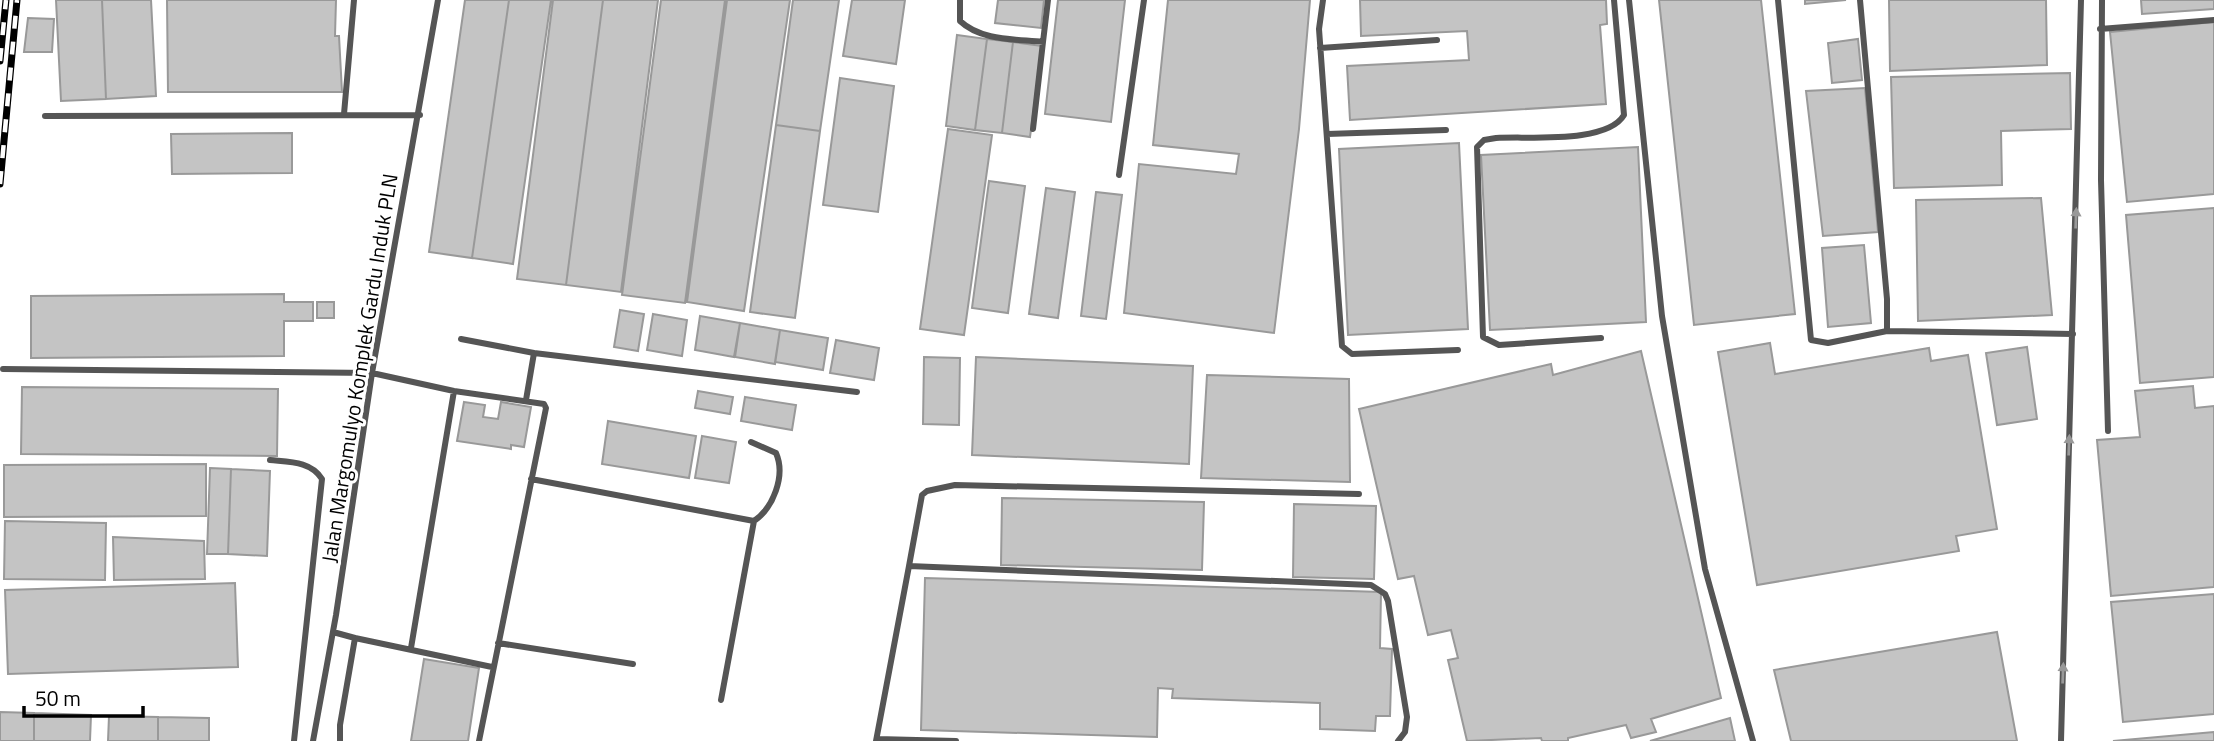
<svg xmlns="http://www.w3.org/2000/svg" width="2214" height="741" viewBox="0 0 2214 741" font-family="'Titillium Web',sans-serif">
  <rect width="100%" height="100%" fill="#fff"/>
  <!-- building -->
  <path fill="#c4c4c4" stroke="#999" stroke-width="2" d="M56,0H102L106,99L61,101Z
    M102,0H151L156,96L106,99Z
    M167,0H336L335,36H339L342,92H168Z
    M465,0H509L472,258L429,252Z
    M509,0H551L513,264L472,258Z
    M553,0H603L566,285L517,279Z
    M603,0H658L621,292L566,285Z
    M661,0H725L685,303L622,295Z
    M727,0H790L744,311L687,302Z
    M793,0H839L820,131L776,125Z
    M852,0H905L896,64L843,56Z
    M998,0H1044L1041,28L995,23Z
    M1058,0H1125L1111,122L1045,114Z
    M1168,0H1310L1299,129L1274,333L1124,313L1139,164L1236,174L1239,154L1153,145Z
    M1360,0H1606L1607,24L1600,25L1606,104L1350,120L1347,66L1469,60L1467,31L1361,36Z
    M1659,0H1761L1795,314L1694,325Z
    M1805,0H1846L1805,4Z
    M1889,0H2046L2047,65L1890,71Z
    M2141,0H2214V9L2142,14Z
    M28,18L54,19L52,52H24Z
    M2214,22V194L2127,202L2110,32Z
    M957,35L987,39L975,130L946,126Z
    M987,39L1013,42L1002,133L975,130Z
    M1858,39L1862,80L1832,83L1828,43Z
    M1013,42L1042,46L1030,137L1002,133Z
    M2070,73L2071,129L2001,131L2002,185L1894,188L1891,77Z
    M840,78L894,86L878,212L823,205Z
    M1865,88L1878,232L1823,236L1806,91Z
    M776,125L820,131L795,318L750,312Z
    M948,129L992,135L964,335L920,329Z
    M292,133V173L172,174L171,134Z
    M1459,143L1468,329L1348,335L1339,149Z
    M1638,147L1646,322L1490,330L1481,155Z
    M989,181L1025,186L1008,313L972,308Z
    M1046,188L1075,192L1058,318L1029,314Z
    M1096,192L1122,195L1106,319L1081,316Z
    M2041,198L2052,315L1918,321L1916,200Z
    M2214,208V377L2140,383L2126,215Z
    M1864,245L1871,323L1828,327L1822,248Z
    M284,294V302H313V321H284V356L31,358V296Z
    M317,302H334V318H317Z
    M620,310L644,314L638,351L614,347Z
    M653,314L687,320L682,356L647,350Z
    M700,316L740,323L734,357L695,350Z
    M740,323L780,330L775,364L735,357Z
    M780,330L828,338L823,370L775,362Z
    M836,340L879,348L874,380L830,373Z
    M1770,343L1775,374L1929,348L1931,361L1968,355L1997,529L1956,536L1959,551L1757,585L1718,352Z
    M2027,347L2037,419L1997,425L1986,353Z
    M1641,351L1721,698L1651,719L1656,732L1631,738L1626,725L1568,738V741H1542L1541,738L1467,741L1448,660L1458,658L1451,630L1428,635L1414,576L1398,579L1359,409L1551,364L1553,375Z
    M924,357L960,358L959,425L923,424Z
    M976,357L1193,366L1189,464L972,455Z
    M1207,375L1349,379L1350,482L1201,478Z
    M2193,386L2195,408L2214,406V587L2111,596L2097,440L2140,437L2135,391Z
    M22,387L278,389L277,456L21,454Z
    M698,391L733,397L730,414L695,408Z
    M745,397L796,405L792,430L741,421Z
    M464,402L485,405L483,417L498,419L501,402L531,407L524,447L511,445V449L457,441Z
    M608,421L696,436L689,478L602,464Z
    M702,436L736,442L729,483L695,478Z
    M206,464V516L4,517V465Z
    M210,468L231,469L228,554H207Z
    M231,469L270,471L267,556L228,554Z
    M1002,498L1204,502L1202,570L1001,565Z
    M1294,504L1376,506L1374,579L1293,577Z
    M5,521L106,523L105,580L4,579Z
    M113,537L204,541L205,579L114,580Z
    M925,578L1381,592L1380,648L1392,649L1390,716H1376L1375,731L1320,729V703L1172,698L1173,689L1158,688L1157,737L921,730Z
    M235,583L238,667L8,674L5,590Z
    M2214,594V714L2123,722L2111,602Z
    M1997,632L2017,741H1791L1774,670Z
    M424,659L479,668L468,741H411Z
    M0,712L34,713V741H0Z
    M34,713L91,715L90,741H34Z
    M109,716L158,717V741H108Z
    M158,717L209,718V741H158Z
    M1730,718L1735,741H1650Z
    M2214,732V741H2113Z"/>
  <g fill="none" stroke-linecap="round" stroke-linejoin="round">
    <!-- lane -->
    <path stroke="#555" stroke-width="6" d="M960,0V21C981,41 1016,39 1043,42L1048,0
      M1323,0L1319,29L1342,346L1352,354L1458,350
      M1629,0L1662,316L1705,569L1753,741
      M1778,0L1811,340L1828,343L1887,331L2073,334
      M1860,0L1887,299V331
      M2102,0L2101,180L2108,431
      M2100,29L2214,20
      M1320,48L1437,40
      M344,114L354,0
      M45,116L420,115
      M1033,129L1043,42
      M1327,134L1446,130
      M1119,175L1144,0
      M1601,338L1499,345L1483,337L1477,147L1484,140L1496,138C1528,136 1607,144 1624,115L1614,0
      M461,339L534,353
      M3,369L372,373L454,391L544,404L546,408L479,741
      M526,400L534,353L857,392
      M270,460C289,462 311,461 322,479L294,741
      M531,479L754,521
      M909,566L922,495L927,491L955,485L1359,494
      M333,632L355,638
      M498,643L633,664
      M411,648L454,391
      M721,700L754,521C773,508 786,476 776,453L751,442
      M877,739L956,741
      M313,741L336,615L372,373L438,0
      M340,741V725L355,638L492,667
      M876,741L909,566L1371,585L1385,594L1388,601L1407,717L1405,732L1398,741
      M2061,741L2081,0"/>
    <!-- rail casing -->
    <g stroke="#000" stroke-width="7">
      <path id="rail" d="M0,61L6,0
        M0,184L17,0"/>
    </g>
    <!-- rail -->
    <use href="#rail" stroke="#fff" stroke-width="4.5" stroke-dasharray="13" stroke-linecap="butt"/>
  </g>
  <!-- one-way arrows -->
  <defs><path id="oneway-solid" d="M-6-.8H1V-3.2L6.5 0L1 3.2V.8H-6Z" transform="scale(1.75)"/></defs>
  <g fill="#999">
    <use href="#oneway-solid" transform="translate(2076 218) rotate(-88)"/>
    <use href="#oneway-solid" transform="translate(2069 445) rotate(-88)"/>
    <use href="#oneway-solid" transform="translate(2063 673) rotate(-88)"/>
  </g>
  <g text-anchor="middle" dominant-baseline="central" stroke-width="6" stroke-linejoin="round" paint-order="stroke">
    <!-- street labels -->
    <g font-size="21" fill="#000" stroke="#fff">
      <text transform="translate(359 368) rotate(-81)">Jalan Margomulyo Komplek Gardu Induk PLN</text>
    </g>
  </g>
  <!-- scale -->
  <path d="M24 706v10h119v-10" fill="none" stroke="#000000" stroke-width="3.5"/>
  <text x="35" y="706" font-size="21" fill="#000000" stroke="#ffffff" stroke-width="5" paint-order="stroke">50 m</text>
</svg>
